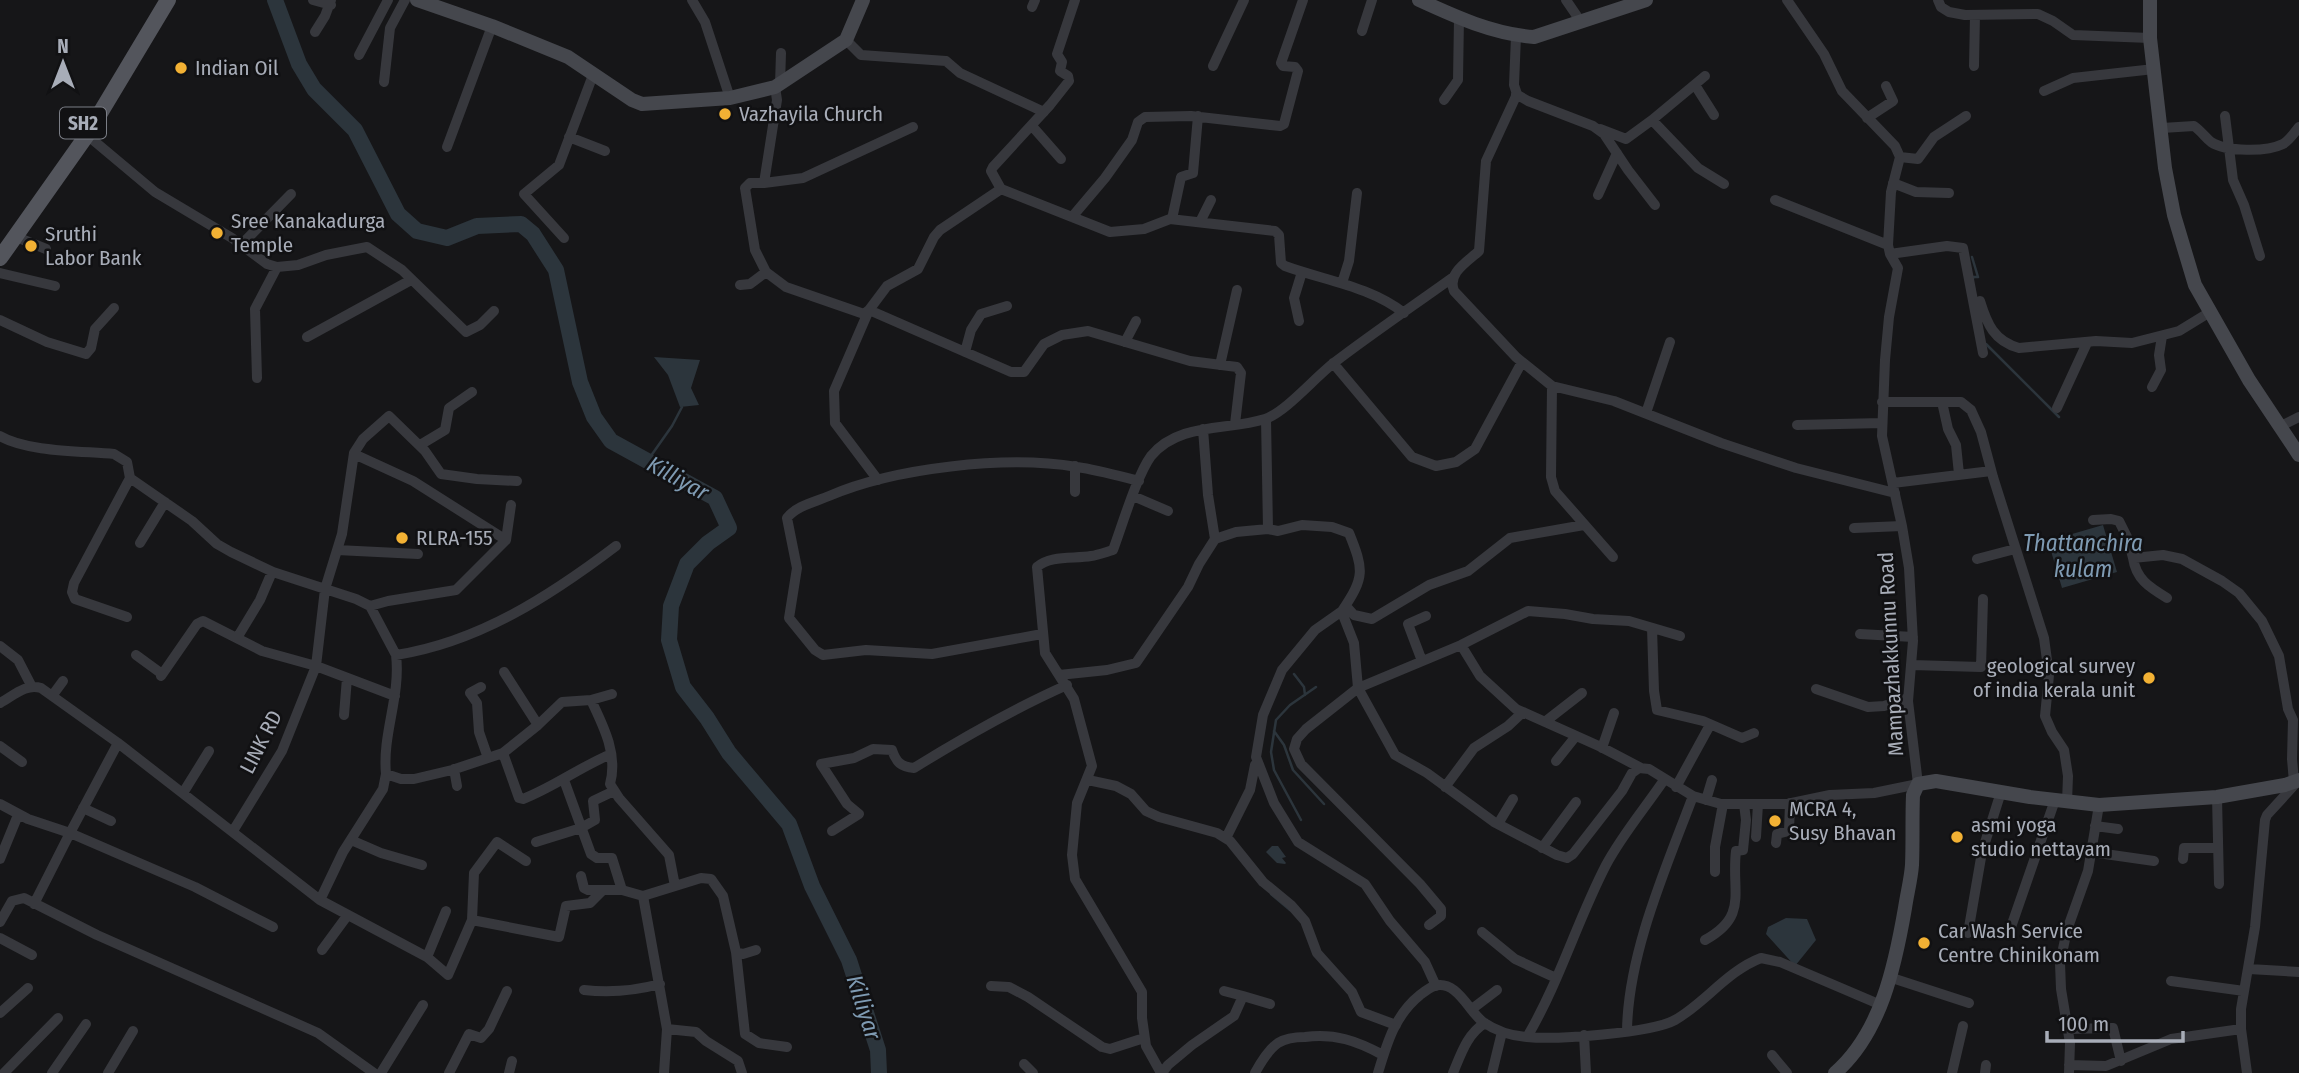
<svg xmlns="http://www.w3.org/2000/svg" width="2299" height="1073" viewBox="0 0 2299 1073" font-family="'Fira Sans Condensed',sans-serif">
  <rect width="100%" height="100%" fill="#161618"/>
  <!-- water -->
  <path fill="#2c353c" d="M654,357L700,360L691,388L699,405L680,407L668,375Z
    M2103,525L2117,572L2062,588L2048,541Z
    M1272,846H1278L1286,857L1282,858L1286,863L1285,864L1277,863L1266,852Z
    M1786,918L1807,919L1816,940L1795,966L1766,934L1768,927Z"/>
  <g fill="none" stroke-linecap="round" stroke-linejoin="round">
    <!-- stream -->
    <path stroke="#2c353c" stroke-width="2.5" d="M1972,257L1978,277H1973V279
      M1986,344L2059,417
      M648,460L672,426L682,407
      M1294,674L1304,687L1305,695
      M1274,731L1284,745L1293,770L1324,804
      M1301,820L1274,770L1271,752L1276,720L1290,705L1316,687
      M1271,894L1290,910"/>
    <!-- river -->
    <path stroke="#2c353c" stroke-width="16" d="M275,0L299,64L314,89L355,130L398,214L417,231L447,238L477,226L521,224L533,234L556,270L580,382L594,417L611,441L715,498L729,528L708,543L687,564L671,606L669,640L683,687L707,718L729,753L789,824L812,886L849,960L878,1050L879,1073"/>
    <!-- street -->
    <path stroke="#37383d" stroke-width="10" d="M313,0L331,5
      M692,0L705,22L730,98
      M1566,0L1581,22
      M1938,0L1941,7L1949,12L1965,15L2038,14L2053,21L2073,35L2150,38
      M1032,7L1035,0
      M1362,31L1372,0
      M315,32L325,16L331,0
      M1516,36L1514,85L1517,94L1486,161L1479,251C1467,262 1447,273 1454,291L1516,357L1552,386L1614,401L1721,443L1796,468L1895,493
      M846,40L861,55L946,61L960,73L1044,112
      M359,55L388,0
      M1213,66L1244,0
      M1974,66L1975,15
      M384,82L390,28L405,0
      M780,84L781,53
      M1695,85L1714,115
      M775,87L777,100L764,183H750L745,188L755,250L766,272L786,287L864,314L869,310L887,286L918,269L934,237L940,230L1001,189L991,171L993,167L1050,105L1069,81L1068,76L1060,71L1062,62L1057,54L1075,0
      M2044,91L2073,78L2154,69
      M1516,94L1528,101L1593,126L1604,134L1628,170L1655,205
      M1444,100L1458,80L1459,18
      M2225,116L2233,180L2244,205L2260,256
      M1867,118L1893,101L1886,86
      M1652,120L1705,76
      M1032,126L1061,159
      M2162,128L2194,126C2201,131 2205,137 2211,142C2226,152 2267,152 2283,144C2290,140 2294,133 2299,127
      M1600,129L1626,139L1652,120L1698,168L1724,184
      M87,135L155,192L232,238L267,264L277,267L298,265L326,255L367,247L402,270L466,332L480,325L494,311
      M569,137L605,151
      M447,147L492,26
      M1900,157L1918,159L1934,137L1966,116
      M764,183L803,178L913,127
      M1893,183L1916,192L1949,193
      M1001,189L1110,232L1144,229L1170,219L1275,231L1279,235L1281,263L1285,266C1326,281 1369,286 1404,313
      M1598,195L1617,153
      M1775,200L1888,245
      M1072,217L1105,178L1132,140L1138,122L1145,117L1191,116L1280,126L1284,124L1298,71L1295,67L1283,66L1281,63L1303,0
      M1172,219L1181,177L1193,173L1198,116
      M1200,222L1211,200
      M14,236L46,249
      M564,238L524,194L559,165L593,75
      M241,245L291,194
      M1890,254L1947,246L1963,248L1983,353
      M0,273L55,286
      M1342,283L1349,261L1357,193
      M740,285L750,284L766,272
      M1980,301C1987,324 1994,341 2019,348L2096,341L2132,343L2179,331L2210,312
      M0,320L47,342L86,354L91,348L95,329L114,308
      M1299,321L1294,298L1302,272
      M307,337L411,280
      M1125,342L1136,321
      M965,352L971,330L981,314L1007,306
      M1333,363L1412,457L1436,466L1456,462L1475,449L1522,362
      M1220,365L1237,290
      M257,378L255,309L277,267
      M1552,386L1551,477L1555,491L1613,557
      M2152,387L2161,370L2159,355L2162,336
      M1882,402H1961L1971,410L1981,432L1993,477L2044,638L2049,675L2045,716L2052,732L2064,750L2068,776L2067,802
      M1942,402L1948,429L1956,445L1959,474
      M2057,408L2087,343
      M1646,413L1670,342
      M1266,419L1268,529
      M1797,425L1882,423
      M2281,426L2299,417
      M1203,429L1208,495L1215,539
      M0,436C27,452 82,451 114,454L127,462L130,478L192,521L217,544L231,552L273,572L356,599L370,606L396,655C479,642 550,596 616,546
      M420,445L445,430L449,408L472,392
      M354,454L413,481L506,540
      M878,480L835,423L834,391L869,310L1011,372H1024L1044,344L1062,335L1088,331L1190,361L1237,367L1241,373L1235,424
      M1893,483L1991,471
      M1075,492V466
      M1133,496L1168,511
      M2093,520L2111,519L2119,521L2128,539L2133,558L2163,555L2182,559L2222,581L2239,593L2262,621L2279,656L2288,709L2293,720L2292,759L2294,782
      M1854,528L1902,526
      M140,543L165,502
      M337,550L418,554
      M2133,558C2136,579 2149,587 2167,598
      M1977,559L2015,549
      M370,606L388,601L456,590L506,540L511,505
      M1346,606L1354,615L1372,619L1429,585L1468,571L1510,538L1584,525
      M1342,611L1315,630L1282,670L1263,715L1256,757L1274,803L1298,842L1365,884L1390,921L1425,962L1436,986
      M127,617L75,599L72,592L74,583L130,478
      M1652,628L1654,691L1657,710L1703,721L1742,738L1754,733
      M1042,634L932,654L866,650L823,655L815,650L789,618L797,568L787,518C796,506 815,502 829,496C894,468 1006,455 1077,467C1098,470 1119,476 1139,481
      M1860,634L1913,637
      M237,638L260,600L272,572
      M1461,645L1480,676L1516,709L1601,747L1641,768
      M0,646L18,660L32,687
      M136,655L162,674
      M396,655C401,696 382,734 386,774L401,779H414L452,770L503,753L538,725L562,702L591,700L612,694
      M1422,661L1408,624L1426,616
      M1912,665L1981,667L1983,599
      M504,672L538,725
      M1059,675L1107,670L1136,663L1188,587L1199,564L1215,539L1236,532L1268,529L1278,531L1302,525L1332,527L1349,533C1364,570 1365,577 1342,611L1343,615L1354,643L1358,688L1395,755L1427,773L1494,822L1557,855L1567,858L1573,854L1622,791L1632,773L1639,768L1649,769L1693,796L1721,804H1787L1830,795L1874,793L1918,784L1908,701L1913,641L1909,568L1902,526L1882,436L1885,360L1889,317L1898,268L1890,254L1888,245L1891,192L1900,157L1895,146L1842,91L1824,54L1787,0
      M161,676L197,624L203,621L262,651L316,666L395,696
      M481,687L470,693L477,703L479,732L488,758
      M1816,689L1868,707L1884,706L1908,698
      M52,696L63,681
      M591,700C604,727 618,755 610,784L619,798L669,855L675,886
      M0,703C13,696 26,683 41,688L118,743
      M344,715L347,678
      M1546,721L1582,693
      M0,746L22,762
      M1602,748L1614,713
      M503,753L519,798L523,799C554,787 580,767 611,754
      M1556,761L1576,736
      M454,769L457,786
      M564,780L591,854L597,858H612L622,890L643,896L667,1029L664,1073
      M1088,780L1116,786L1131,794L1146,811L1159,817L1217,833L1230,841L1263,882L1291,905L1305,921L1317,953L1352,992L1361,1012L1396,1025
      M1445,787L1474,748L1508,726L1523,712
      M1676,787L1710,725
      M183,793L209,751
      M2217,797L2219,884
      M1706,800L1712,780
      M0,804L28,819L70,833L118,743L320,900L427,957L448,975L472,920L474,873L497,842L526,861
      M83,808L111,821
      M1498,824L1513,799
      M2095,826L2118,829
      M233,831L282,751L316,666L325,589L342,534L354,453L363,439L389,416L425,451L441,474L477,479L517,481
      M832,831L859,814L847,804L821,764L854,758L873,749L892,750C896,762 901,767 914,768C964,737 1013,709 1067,685
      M1756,837L1758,804
      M1226,838L1250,790L1255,765
      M351,840L381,853L422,865
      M536,842L581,828L595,820L593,801L614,791
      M1776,843L1777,834L1789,831L1790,803
      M1542,848L1576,802
      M2091,852L2154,861
      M0,859L18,815
      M2183,859L2184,848H2218
      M1715,872V847L1723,804
      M581,876L584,888L588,890H622
      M643,896L701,878L711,879L723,896L736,952L743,954L756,950
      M320,900L343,852L383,789L386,774
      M34,904L70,833L195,887L273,927
      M472,920L559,937L566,906L590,903L603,890
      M0,922L12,901L24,898L97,935L318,1033L374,1073
      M1429,925L1441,916V909L1420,884L1301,764L1294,749L1297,739L1306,729L1358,688L1461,645L1528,611L1565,614L1593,619L1629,621L1680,636
      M2011,927L2055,800
      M1482,932L1515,959L1556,978
      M1968,933L1982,852L2001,792
      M0,938L32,955
      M1705,940C1749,916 1731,892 1736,851L1743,850L1746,820L1744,804
      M322,950L347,916
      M736,952L745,1034L759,1043L787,1047
      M427,957L446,911
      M2249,969L2299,972
      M1889,977L1969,1003
      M2171,981L2244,991
      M991,986L1009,987L1028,997L1102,1047L1110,1049L1144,1038
      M584,990C611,993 634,991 660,984
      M1243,996L1270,1004
      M1472,1009L1497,990
      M0,1013L28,988
      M667,1029L696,1032L706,1041L738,1061L742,1073
      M2068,1029L2113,1028L2121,1061
      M1627,1031C1628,953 1666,868 1693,796
      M1584,1035L1586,1073
      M1527,1037C1559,983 1577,921 1606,865C1622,835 1645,808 1664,780
      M1772,1055L1787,1073
      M1024,1064L1033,1073
      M2069,1065L2106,1066L2171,1039L2241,1029
      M4,1073L58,1018
      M52,1073L86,1024
      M108,1073L133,1031
      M381,1073L423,1005
      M449,1073L469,1034L481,1038L489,1029L507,991
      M509,1073L512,1061
      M1161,1073L1146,1046L1142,1018V992L1075,879L1072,855L1077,803L1092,766L1074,699L1045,653L1037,567C1050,555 1074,559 1091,556C1098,555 1106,552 1113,550C1122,526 1137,475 1151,456C1179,422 1227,431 1265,419C1286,412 1316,376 1335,362C1373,333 1413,306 1452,278
      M1162,1073L1168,1065L1192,1045L1234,1016L1243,996L1224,991
      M1255,1073C1261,1062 1268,1050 1278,1043C1286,1038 1296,1037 1305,1037C1335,1033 1357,1041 1383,1055
      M1378,1073C1387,1043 1395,1015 1420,995C1424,992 1429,988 1434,986C1457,979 1469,1012 1483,1022C1496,1031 1511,1036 1527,1037C1556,1040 1651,1033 1675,1020C1705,1003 1727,971 1761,958L1780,962L1881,1005
      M1453,1073C1461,1054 1467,1034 1485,1023
      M1492,1073L1502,1032
      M1952,1073L1963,1026
      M1985,1073L1986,1065
      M2069,1073L2070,1043L2061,989L2060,963L2067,930L2088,871L2099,805
      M2247,1073L2241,1029V1009L2255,927L2265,820L2267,815L2298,781"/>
    <!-- secondary -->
    <path stroke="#45474d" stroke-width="14" d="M417,0L492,26L568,57L632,100L642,104L730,98L775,87L846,40L863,0
      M1419,0C1456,17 1493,34 1534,37L1646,0
      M2150,0V38L2165,168L2174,215L2195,285L2249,380L2299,455
      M1835,1073C1881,1033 1895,966 1905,908C1907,894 1911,879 1912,865C1913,842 1912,819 1913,795L1918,784L1936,781L2030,797L2099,805L2217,797L2285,785L2299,780"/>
    <!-- primary -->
    <path stroke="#53555c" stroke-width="16" d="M0,258L87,135L168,0"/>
  </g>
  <!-- markers -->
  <g fill="#f2b134" stroke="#111113" stroke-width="2.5">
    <circle cx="181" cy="68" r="7"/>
    <circle cx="725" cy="114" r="7"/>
    <circle cx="217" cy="233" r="7"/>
    <circle cx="31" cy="246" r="7"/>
    <circle cx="402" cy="538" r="7"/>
    <circle cx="2149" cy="678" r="7"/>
    <circle cx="1775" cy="821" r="7"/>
    <circle cx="1957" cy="837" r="7"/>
    <circle cx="1924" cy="943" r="7"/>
  </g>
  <g text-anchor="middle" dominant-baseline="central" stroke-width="5" stroke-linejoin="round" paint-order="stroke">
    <!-- shield labels -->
    <rect fill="#111113" stroke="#7b7e86" stroke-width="2" x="60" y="107.5" width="46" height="31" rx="5"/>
    <g font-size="19" font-weight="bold" fill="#a8adb8">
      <text x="83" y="123">SH2</text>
    </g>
    <!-- poi labels -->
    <g font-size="21" fill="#a8adb8" stroke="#111113" text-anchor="start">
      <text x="195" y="68">Indian Oil</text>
      <text x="739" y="114">Vazhayila Church</text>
      <text x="231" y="221">Sree Kanakadurga<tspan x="231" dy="24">Temple</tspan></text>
      <text x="45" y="234">Sruthi<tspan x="45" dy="24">Labor Bank</tspan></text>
      <text x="416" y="538">RLRA-155</text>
      <text x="2135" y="666" text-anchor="end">geological survey<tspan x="2135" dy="24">of india kerala unit</tspan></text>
      <text x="1789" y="809">MCRA 4,<tspan x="1789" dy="24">Susy Bhavan</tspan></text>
      <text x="1971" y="825">asmi yoga<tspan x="1971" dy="24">studio nettayam</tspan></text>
      <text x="1938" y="931">Car Wash Service<tspan x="1938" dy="24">Centre Chinikonam</tspan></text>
    </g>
    <!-- street labels -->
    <g font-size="21" fill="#a8adb8" stroke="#111113">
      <text transform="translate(1891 654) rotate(-93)">Mampazhakkunnu Road</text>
      <text transform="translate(261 742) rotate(-63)">LINK RD</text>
    </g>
    <!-- water labels -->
    <g font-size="23" font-style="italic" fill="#7f9bb3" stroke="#111113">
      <text transform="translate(678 478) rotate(29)">Killiyar</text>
      <text x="2083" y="543">Thattanchira<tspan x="2083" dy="26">kulam</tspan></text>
      <text transform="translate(864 1007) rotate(72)">Killiyar</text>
    </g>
  </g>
  <!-- north arrow -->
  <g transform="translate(63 63)" stroke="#111113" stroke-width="5" paint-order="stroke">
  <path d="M0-5L12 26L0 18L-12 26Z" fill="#a8adb8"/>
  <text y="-10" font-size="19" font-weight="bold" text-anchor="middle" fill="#a8adb8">N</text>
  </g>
  <!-- scale -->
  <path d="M2047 1031v10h136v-10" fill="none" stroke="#a8adb8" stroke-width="3.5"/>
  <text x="2058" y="1031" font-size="21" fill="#a8adb8" stroke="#111113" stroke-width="5" paint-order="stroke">100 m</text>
</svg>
